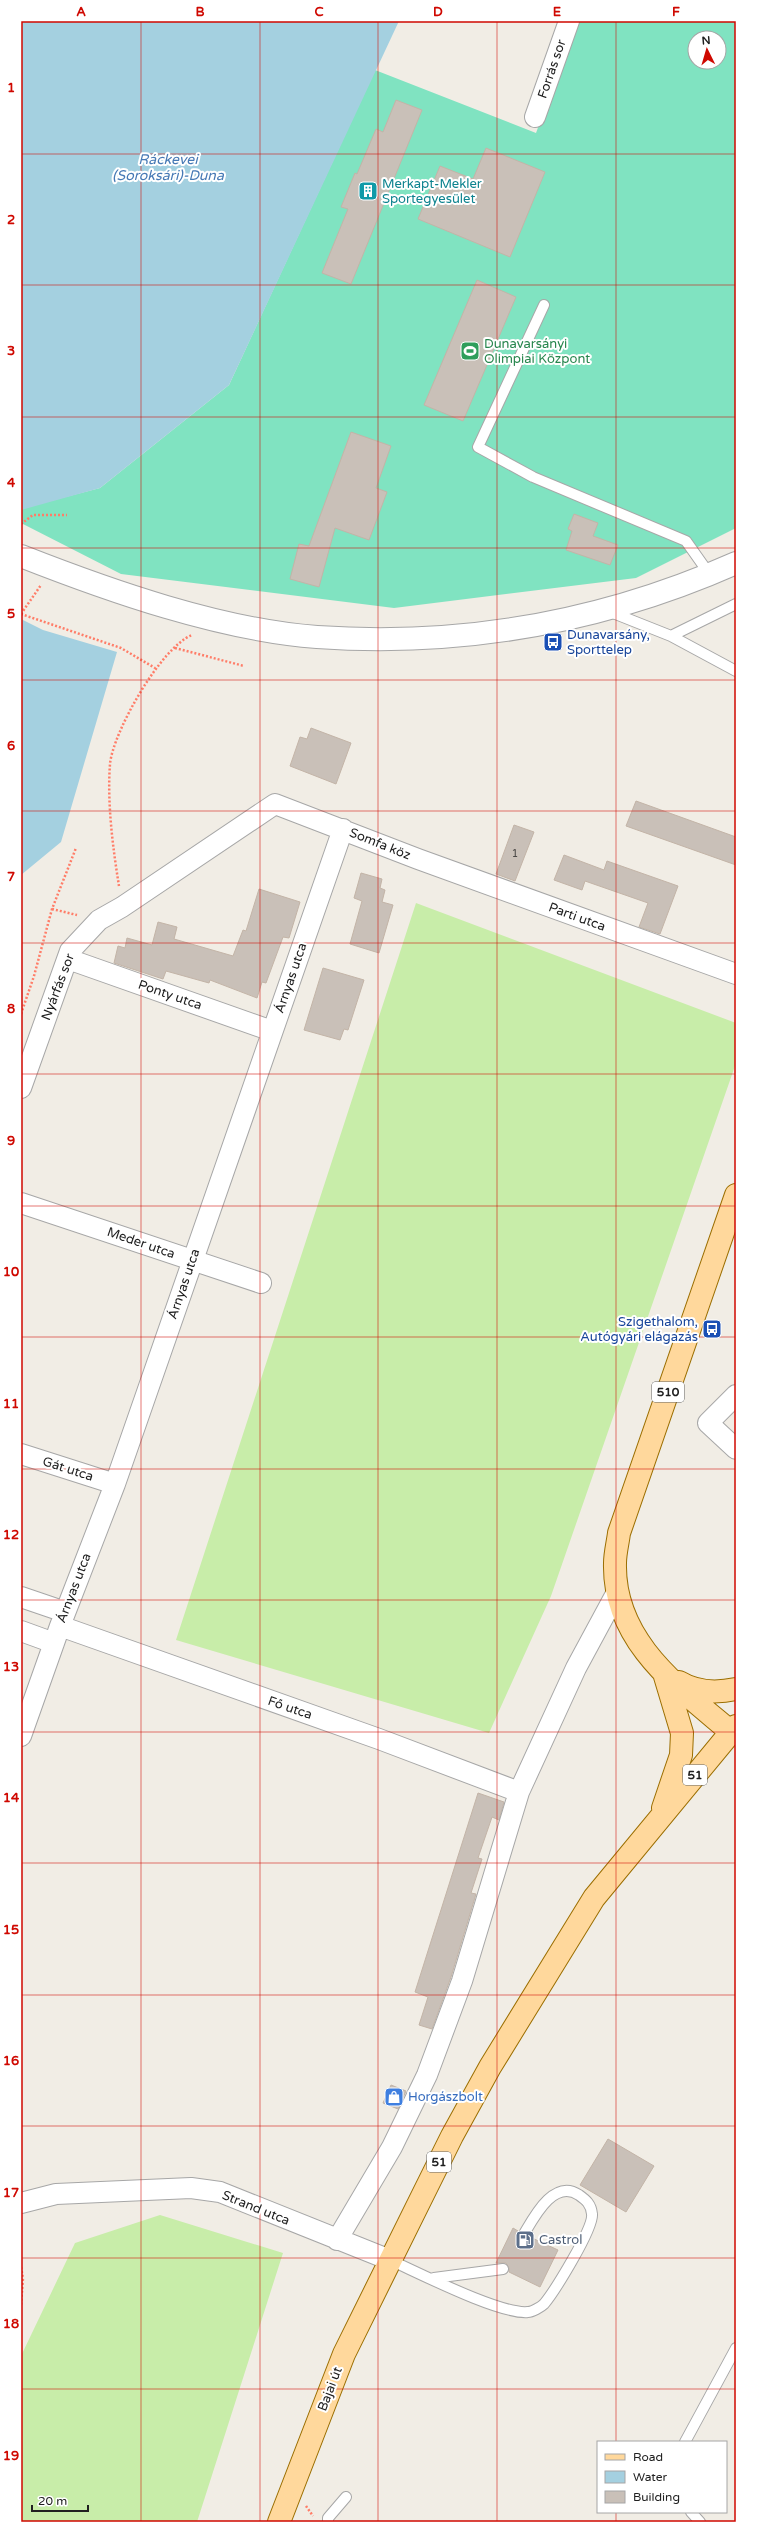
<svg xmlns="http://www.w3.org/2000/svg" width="757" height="2543" viewBox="0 0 757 2543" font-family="'Varela Round',sans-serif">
  <rect width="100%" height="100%" fill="#f1ede5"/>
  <!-- grass -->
  <path fill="#c8eda9" d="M416,903L736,1023V1063L551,1596L489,1733L176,1640Z
    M160,2215L283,2253L197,2522H21V2356L75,2243Z"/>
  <!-- pitch -->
  <path fill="#80e3c1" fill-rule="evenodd" d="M577,21H736V528L636,578L394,608L121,574L21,523V510L23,508L100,488L229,385L375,70L536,133ZM695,38H719V62H695Z"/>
  <!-- water -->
  <path fill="#a4d0e0" d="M21,21H399L229,385L100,488L21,510Z
    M21,619L43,630L117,652L61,842L21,875Z"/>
  <!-- building -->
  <path fill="#c9c0b8" stroke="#c3b4a7" d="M396,100L422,110L351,284L322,273L348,209L341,207L355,173L357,174L376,129L383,132Z
    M486,148L545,172L510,257L418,219L440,166L473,179Z
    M477,280L516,297L463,421L424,405Z
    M351,432L391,446L376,488L387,492L369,540L335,528L319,587L290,579L299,544L309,546Z
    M574,514L598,523L593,536L618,545L610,565L566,550L572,531L568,529Z
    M311,728L351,743L336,784L290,766L300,737L307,739Z
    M636,801L736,837V865L626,826Z
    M514,825L534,832L515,881L496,874Z
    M564,855L604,870L607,861L678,886L660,934L639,927L648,903L585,881L582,890L554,880Z
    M361,873L382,879L380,888L385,890L382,902L393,905L379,953L350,944L362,901L354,898Z
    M259,889L300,902L289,938L283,937L266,983L262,982L257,998L210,980L209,983L166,971L163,979L114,963L118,946L125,948L127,938L152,945L158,922L177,927L174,939L233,956L243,930L246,931Z
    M323,968L364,980L348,1030L344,1029L340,1040L304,1030Z
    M478,1793L504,1802L499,1820L492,1817L478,1858L482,1859L471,1893L476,1894L451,1977L432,2029L419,2025L428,1997L415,1992Z
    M391,2085L406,2091L398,2109L383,2103Z
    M608,2139L654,2166L626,2212L580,2185Z
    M513,2228L518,2231V2237L521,2240H527L530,2237L558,2250L540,2287L509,2272V2268L506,2263H496Z"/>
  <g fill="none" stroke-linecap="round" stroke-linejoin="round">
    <!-- service casing -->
    <g stroke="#a7a7a7" stroke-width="12">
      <path id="service" d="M544,305L478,447L533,477L686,541L710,575
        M608,611L671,636L736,671
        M671,636L736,604
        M390,2260C419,2273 501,2315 528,2312C532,2312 541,2307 544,2304C554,2292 594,2228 592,2214C591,2204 586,2200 579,2195C554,2178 534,2217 524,2234
        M434,2278L503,2269
        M685,2442L736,2348
        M691,2512L700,2522
        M328,2522V2518L346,2497"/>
    </g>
    <!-- minor casing -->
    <g stroke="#a7a7a7" stroke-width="22">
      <path id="minor" d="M535,117L569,21
        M68,959L272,1031
        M21,1088L70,951L99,920L122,907L275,804L418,859L736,974
        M21,1203L261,1283
        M736,1395L708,1423L736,1449
        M21,1454L115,1484
        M21,1597L65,1612
        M60,1626L379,1739L519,1792
        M21,1631L54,1643
        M21,1736L60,1626L115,1484L343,829
        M21,2203L56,2194L191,2188L220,2192L390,2260
        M337,2240L392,2147L427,2075L462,1981L519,1792L576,1668L617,1592"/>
    </g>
    <!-- tertiary casing -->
    <g stroke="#a7a7a7" stroke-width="24">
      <path id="tertiary" d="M21,556C110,591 221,630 317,637C462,647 603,622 736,563"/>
    </g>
    <!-- primary casing -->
    <g stroke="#9b6e00" stroke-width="24">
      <path id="primary" d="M679,1682C697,1693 717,1693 736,1689
        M731,1732C677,1686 613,1641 615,1563C615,1553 618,1542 619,1533L736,1195
        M663,1808L681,1755L682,1733L664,1673
        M279,2522L344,2354L452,2136L490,2067L594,1898L736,1726"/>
    </g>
    <!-- path -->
    <path stroke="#ff7d68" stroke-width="2.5" stroke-dasharray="2 2" stroke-linecap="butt" d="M21,524L33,515H67
      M21,614L121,648L155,668
      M21,614L41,585
      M175,648L244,666
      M119,886C113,849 107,803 110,764C113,732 161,647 192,635
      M52,909L77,915
      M21,1014L34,976L52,909L76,848
      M21,2267L23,2278L21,2305
      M306,2506L313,2516"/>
    <!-- service -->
    <use href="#service" stroke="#fff" stroke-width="10"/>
    <!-- minor -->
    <use href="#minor" stroke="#fff" stroke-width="20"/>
    <!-- tertiary -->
    <use href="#tertiary" stroke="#fff" stroke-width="22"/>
    <!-- primary -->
    <use href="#primary" stroke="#ffd89c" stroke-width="22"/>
  </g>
  <!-- grid -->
  <path fill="none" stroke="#cf0800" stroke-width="1" stroke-opacity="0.55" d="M141,21V2522M260,21V2522M378,21V2522M497,21V2522M616,21V2442M21,154H736M21,285H736M21,417H736M21,548H736M21,680H736M21,811H736M21,943H736M21,1074H736M21,1206H736M21,1337H736M21,1469H736M21,1600H736M21,1732H736M21,1863H736M21,1995H736M21,2126H736M21,2258H736M21,2389H736M616,2512V2522"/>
  <!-- icons -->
  <defs>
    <g id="building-square" transform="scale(1)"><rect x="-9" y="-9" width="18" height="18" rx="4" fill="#0f9aa8" stroke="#fff"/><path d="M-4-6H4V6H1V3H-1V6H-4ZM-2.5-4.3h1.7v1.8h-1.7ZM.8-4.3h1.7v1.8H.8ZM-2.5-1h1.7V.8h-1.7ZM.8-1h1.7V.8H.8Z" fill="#fff"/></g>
    <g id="stadium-square" transform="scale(1)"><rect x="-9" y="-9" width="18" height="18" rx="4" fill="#2e9e5b" stroke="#fff"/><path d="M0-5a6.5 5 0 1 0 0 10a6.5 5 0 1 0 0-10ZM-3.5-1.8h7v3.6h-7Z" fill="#fff"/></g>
    <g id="bus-square" transform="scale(1)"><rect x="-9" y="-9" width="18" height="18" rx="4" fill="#1a4fb4" stroke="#fff"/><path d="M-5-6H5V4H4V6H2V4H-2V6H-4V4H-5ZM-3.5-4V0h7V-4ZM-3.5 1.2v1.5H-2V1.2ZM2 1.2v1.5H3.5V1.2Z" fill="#fff"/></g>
    <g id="shop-square" transform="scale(1)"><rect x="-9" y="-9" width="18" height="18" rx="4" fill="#3f7fe0" stroke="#fff"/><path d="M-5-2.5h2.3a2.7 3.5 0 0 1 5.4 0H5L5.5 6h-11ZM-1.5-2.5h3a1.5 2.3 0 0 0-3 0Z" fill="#fff"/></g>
    <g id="fuel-square" transform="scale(1)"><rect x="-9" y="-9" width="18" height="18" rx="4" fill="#5c6f8a" stroke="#fff"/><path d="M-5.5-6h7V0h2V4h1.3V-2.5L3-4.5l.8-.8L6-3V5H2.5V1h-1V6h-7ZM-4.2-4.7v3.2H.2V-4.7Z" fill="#fff"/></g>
  </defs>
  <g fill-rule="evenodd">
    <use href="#building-square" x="368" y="191"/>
    <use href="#stadium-square" x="470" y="351"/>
    <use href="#bus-square" x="553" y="642"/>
    <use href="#bus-square" x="712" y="1329"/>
    <use href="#shop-square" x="394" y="2097"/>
    <use href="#fuel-square" x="525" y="2240"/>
  </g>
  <g text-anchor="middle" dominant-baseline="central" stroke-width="4" stroke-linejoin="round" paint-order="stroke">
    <!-- number labels -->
    <g font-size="11" fill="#4a4846">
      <text x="515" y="853">1</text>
    </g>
    <!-- shield labels -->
    <g fill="#fff" stroke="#636363" stroke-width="1">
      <rect x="652" y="1382" width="32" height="20" rx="3"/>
      <rect x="683" y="1765" width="24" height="20" rx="3"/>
      <rect x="427" y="2152" width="24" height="20" rx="3"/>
    </g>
    <g font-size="12" font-weight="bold" fill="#202020">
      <text x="668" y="1392">510</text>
      <text x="695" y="1775">51</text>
      <text x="439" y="2162">51</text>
    </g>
    <!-- street labels -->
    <g font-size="13" fill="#202020" stroke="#fff">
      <text transform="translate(552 69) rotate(-71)">Forrás sor</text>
      <text transform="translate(380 844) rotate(22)">Somfa köz</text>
      <text transform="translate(577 917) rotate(20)">Parti utca</text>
      <text transform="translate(291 978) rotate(-71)">Árnyas utca</text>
      <text transform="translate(58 987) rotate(-69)">Nyárfás sor</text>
      <text transform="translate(170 995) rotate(19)">Ponty utca</text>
      <text transform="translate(141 1243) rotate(19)">Meder utca</text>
      <text transform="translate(184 1284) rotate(-71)">Árnyas utca</text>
      <text transform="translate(68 1469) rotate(18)">Gát utca</text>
      <text transform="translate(74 1588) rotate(-69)">Árnyas utca</text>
      <text transform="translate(290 1708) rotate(19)">Fő utca</text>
      <text transform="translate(256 2208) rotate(22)">Strand utca</text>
      <text transform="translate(330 2389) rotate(-69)">Bajai út</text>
    </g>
    <!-- culture labels -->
    <g font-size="13" fill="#0d838f" stroke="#fff" text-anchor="start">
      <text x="382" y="184">Merkapt-Mekler<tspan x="382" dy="15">Sportegyesület</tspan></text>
    </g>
    <!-- leisure labels -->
    <g font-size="13" fill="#27864d" stroke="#fff" text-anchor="start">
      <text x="484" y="344">Dunavarsányi<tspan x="484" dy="15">Olimpiai Központ</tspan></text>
    </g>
    <!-- transit labels -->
    <g font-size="13" fill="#164399" stroke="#fff" text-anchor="start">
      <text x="567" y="635">Dunavarsány,<tspan x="567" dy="15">Sporttelep</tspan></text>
      <text x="698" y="1322" text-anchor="end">Szigethalom,<tspan x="698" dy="15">Autógyári elágazás</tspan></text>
    </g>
    <!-- shop labels -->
    <g font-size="13" fill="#366cbe" stroke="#fff" text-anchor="start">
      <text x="408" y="2097">Horgászbolt</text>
    </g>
    <!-- service labels -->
    <g font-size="13" fill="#4e5e75" stroke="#fff" text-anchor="start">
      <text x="539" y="2240">Castrol</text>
    </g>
    <!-- water labels -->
    <g font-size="14" font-style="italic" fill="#4679b5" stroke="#fff">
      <text x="168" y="159">Ráckevei<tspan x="168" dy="16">(Soroksári)-Duna</tspan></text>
    </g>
  </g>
  <!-- border -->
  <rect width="757" height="2543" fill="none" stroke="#ffffff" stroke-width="44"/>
  <!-- legend -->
  <rect x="597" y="2441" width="130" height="72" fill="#ffffff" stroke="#a6a6a6"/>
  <rect x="605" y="2454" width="20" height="6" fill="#ffd89c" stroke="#a6a6a6"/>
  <text x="633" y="2461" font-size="12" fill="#202020">Road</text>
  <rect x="605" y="2471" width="20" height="12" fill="#a4d0e0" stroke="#a6a6a6"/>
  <text x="633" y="2481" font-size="12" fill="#202020">Water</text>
  <rect x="605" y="2491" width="20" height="12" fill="#c9c0b8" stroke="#a6a6a6"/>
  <text x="633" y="2501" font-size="12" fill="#202020">Building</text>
  <!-- north arrow -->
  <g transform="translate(707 50) rotate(355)"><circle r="19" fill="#ffffff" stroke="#a6a6a6"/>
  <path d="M0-3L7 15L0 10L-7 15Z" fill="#cf0800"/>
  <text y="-6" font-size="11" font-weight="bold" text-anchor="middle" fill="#202020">N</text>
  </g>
  <!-- scale -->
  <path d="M32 2505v6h56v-6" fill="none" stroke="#202020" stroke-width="2"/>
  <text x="38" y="2505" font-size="12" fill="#202020" stroke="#ffffff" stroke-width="3" paint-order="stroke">20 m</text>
  <rect x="22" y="22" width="713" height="2499" fill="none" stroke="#cf0800" stroke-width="1.5"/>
  <g font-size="13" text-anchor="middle" font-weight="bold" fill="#cf0800">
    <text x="81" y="16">A</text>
    <text x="200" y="16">B</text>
    <text x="319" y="16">C</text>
    <text x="438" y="16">D</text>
    <text x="557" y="16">E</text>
    <text x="676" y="16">F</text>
    <text x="11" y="92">1</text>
    <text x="11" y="224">2</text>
    <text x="11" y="355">3</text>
    <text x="11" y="487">4</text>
    <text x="11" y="618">5</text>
    <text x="11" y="750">6</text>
    <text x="11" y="881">7</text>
    <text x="11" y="1013">8</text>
    <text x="11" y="1145">9</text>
    <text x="11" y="1276">10</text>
    <text x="11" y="1408">11</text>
    <text x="11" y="1539">12</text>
    <text x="11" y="1671">13</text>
    <text x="11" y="1802">14</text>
    <text x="11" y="1934">15</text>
    <text x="11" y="2065">16</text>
    <text x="11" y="2197">17</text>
    <text x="11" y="2328">18</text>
    <text x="11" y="2460">19</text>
  </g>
</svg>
